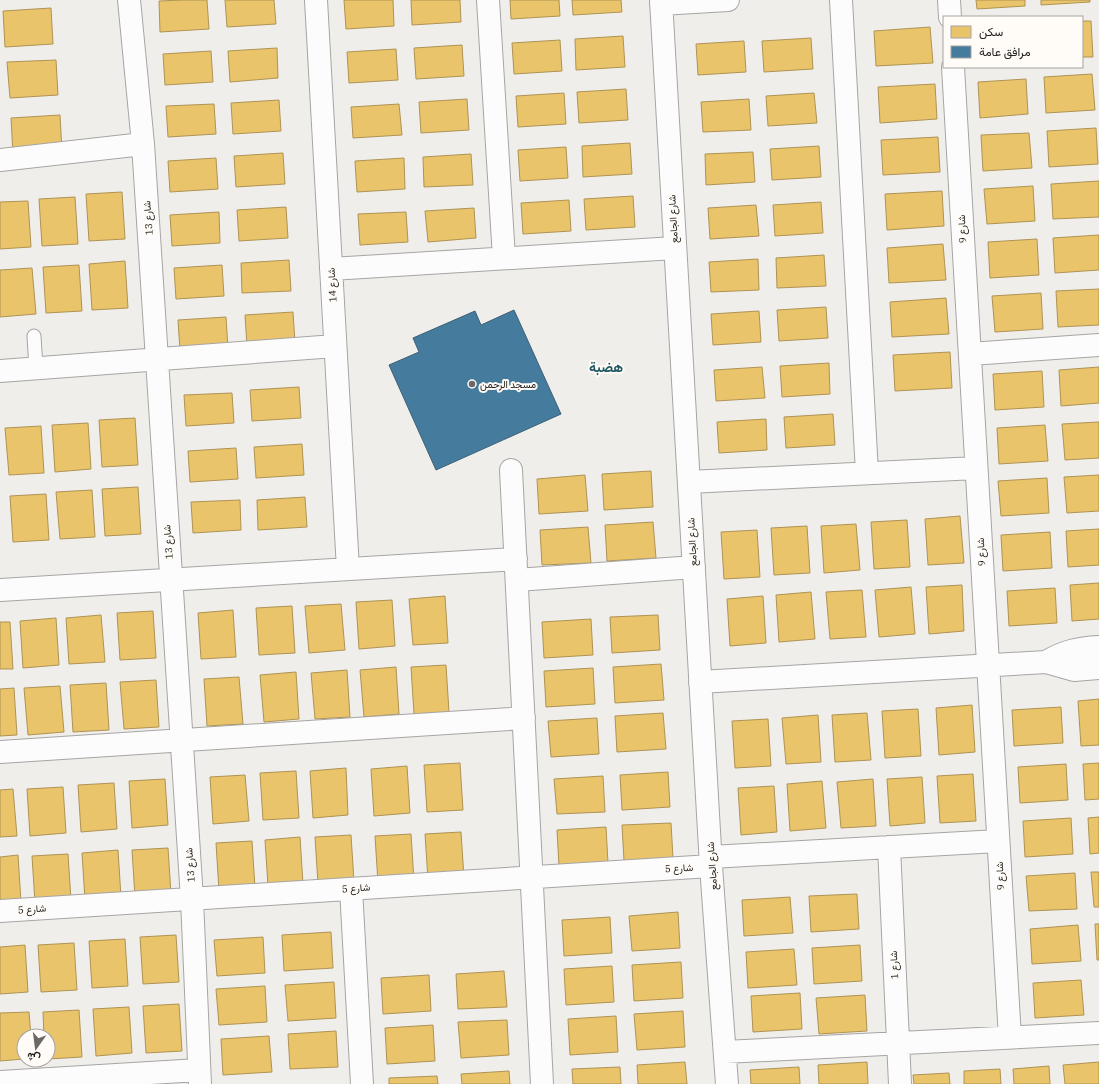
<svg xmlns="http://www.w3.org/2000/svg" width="1099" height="1084" viewBox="0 0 1099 1084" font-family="'IBM Plex Serif',Vazirmatn,serif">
  <rect width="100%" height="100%" fill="#f0eeeb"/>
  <!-- homes -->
  <path fill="#e9c46a" stroke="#ae9354" d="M183,0H207L209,29L160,32L159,1Z
    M225,0H274L276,24L227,27Z
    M344,0H393L394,26L346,29Z
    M411,0H460L461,22L412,25Z
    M510,0H559L560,16L511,19Z
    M572,0H621L622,12L573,15Z
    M976,0H1025V6L977,9Z
    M1041,0H1090V2L1041,5Z
    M51,8L53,44L5,47L3,11Z
    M1082,21H1091L1093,57H1082Z
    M930,27L933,63L876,66L874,31Z
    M623,36L625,67L576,70L575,39Z
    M811,38L813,69L764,72L762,41Z
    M560,40L562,71L514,74L512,43Z
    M744,41L746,72L698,75L696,44Z
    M462,45L464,76L416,79L414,48Z
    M277,48L278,78L230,82L228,51Z
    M396,49L398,80L349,83L347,52Z
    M211,51L213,82L165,85L163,54Z
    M56,60L58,95L10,98L7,62Z
    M1092,74L1095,110L1046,113L1044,77Z
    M1026,79L1028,114L980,118L978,82Z
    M935,84L937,119L880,123L878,87Z
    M626,89L628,120L579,123L577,92Z
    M564,93L566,124L518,127L516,96Z
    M814,93L817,123L768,126L766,96Z
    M467,99L469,130L421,133L419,102Z
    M749,99L751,130L703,132L701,102Z
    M279,100L281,131L233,134L231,103Z
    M214,104L216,134L168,137L166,106Z
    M399,104L402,135L353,138L351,107Z
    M60,115L62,151L13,154L11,118Z
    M1096,128L1098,164L1049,167L1047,131Z
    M1029,133L1032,168L983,171L981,135Z
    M938,137L940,172L883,175L881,140Z
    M630,143L632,174L583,177L582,146Z
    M819,146L821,177L772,180L770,149Z
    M566,147L568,178L520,181L518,150Z
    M753,152L755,182L706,185L705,154Z
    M283,153L285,184L236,187L234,156Z
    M471,154L473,185L424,187L423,157Z
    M216,158L218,189L170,192L168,161Z
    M404,158L405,189L357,192L355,161Z
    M1099,181V217L1053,219L1051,184Z
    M1033,186L1035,221L987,224L984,189Z
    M942,191L944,226L887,230L885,194Z
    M122,192L125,239L89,241L86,194Z
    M633,196L635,227L586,230L584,199Z
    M75,197L78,244L42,246L39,199Z
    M569,200L571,231L523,234L521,203Z
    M28,201L31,247L0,249V202Z
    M821,202L823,233L775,236L773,205Z
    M756,205L759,236L710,239L708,208Z
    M286,207L288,238L239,241L237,210Z
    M474,208L476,238L428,242L425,211Z
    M219,212L220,243L172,246L170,215Z
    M406,212L408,242L360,245L358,214Z
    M1099,235V270L1055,273L1053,238Z
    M1037,239L1039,275L990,278L988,242Z
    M943,244L946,280L889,283L887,248Z
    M824,255L826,286L777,288L776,258Z
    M758,259L759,290L711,292L709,262Z
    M289,260L291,291L242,293L241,263Z
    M125,261L128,308L92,310L89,264Z
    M79,265L82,311L46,313L43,267Z
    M222,265L224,296L176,299L174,268Z
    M32,268L36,314L0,317V270Z
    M1099,289V325L1058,327L1056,291Z
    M1041,293L1043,329L995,332L992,296Z
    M946,298L949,334L892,337L890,302Z
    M826,307L828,338L779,341L777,310Z
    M759,311L761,342L713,345L711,314Z
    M293,312L295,343L247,346L245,315Z
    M226,317L228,348L180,351L178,320Z
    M950,352L952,388L895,391L893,355Z
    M829,363L830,394L782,397L780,366Z
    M762,367L765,398L716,401L714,370Z
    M1099,367V403L1061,406L1059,370Z
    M1042,371L1044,407L995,410L993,374Z
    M299,387L301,418L252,421L250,390Z
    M232,393L234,423L186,426L184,395Z
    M833,414L835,445L786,448L784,417Z
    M135,418L138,465L102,467L99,420Z
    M766,419L767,450L719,453L717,422Z
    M1099,422V458L1065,460L1062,424Z
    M88,423L91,469L55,472L52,425Z
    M1045,425L1048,461L999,464L997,428Z
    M41,426L44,473L9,475L5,428Z
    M302,444L304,475L256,478L254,447Z
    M236,448L238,479L190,482L188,451Z
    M651,471L653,507L604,510L602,474Z
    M585,475L588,511L539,514L537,479Z
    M1099,475V511L1067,513L1064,477Z
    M1047,478L1049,513L1001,516L998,481Z
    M138,487L141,534L105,536L102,489Z
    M92,490L95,537L60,539L56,492Z
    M46,494L49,540L13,542L10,496Z
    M305,497L307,527L258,530L257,500Z
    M240,500L241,530L193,533L191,502Z
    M960,516L964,563L928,565L925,519Z
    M907,520L910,567L874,569L871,522Z
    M653,522L656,558L607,561L605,525Z
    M856,524L860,570L824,573L821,526Z
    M807,526L810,573L774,575L771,528Z
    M588,527L591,563L542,565L540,530Z
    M1099,529V565L1068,567L1066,531Z
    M757,530L760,577L724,579L721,532Z
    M1050,532L1052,568L1003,571L1001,535Z
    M1099,583V619L1072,621L1070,585Z
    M962,585L964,631L929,634L926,587Z
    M911,587L915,634L879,637L875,590Z
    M1055,588L1057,623L1009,626L1007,591Z
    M862,590L866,637L830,639L826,592Z
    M811,592L815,639L779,642L776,595Z
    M445,596L448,643L413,645L409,599Z
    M763,596L766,643L730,646L727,599Z
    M392,600L395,646L359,649L356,602Z
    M341,604L345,650L309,653L305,606Z
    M292,606L295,653L259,655L256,608Z
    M233,610L236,657L201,659L198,613Z
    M153,611L156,658L120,660L117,613Z
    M101,615L105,662L69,664L66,618Z
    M658,615L660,650L612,653L610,617Z
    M56,618L59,665L23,668L20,621Z
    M591,619L593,655L544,658L542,622Z
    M0,622H10L13,669H0Z
    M661,664L664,700L615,703L613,667Z
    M446,665L449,712L414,714L411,667Z
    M396,667L399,714L364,717L360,670Z
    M593,668L595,704L546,707L544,671Z
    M347,670L350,717L315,719L311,673Z
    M296,672L299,719L264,722L260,675Z
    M239,677L243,724L207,726L204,679Z
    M156,680L159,727L124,729L120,682Z
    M106,683L109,730L73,732L70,685Z
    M60,686L64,732L28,735L24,688Z
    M14,688L17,735L0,736V689Z
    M1099,699V745L1081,746L1078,701Z
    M972,705L975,752L939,755L936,708Z
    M1061,707L1063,743L1014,746L1012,710Z
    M918,709L921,756L885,758L882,711Z
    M663,713L666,749L617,752L615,716Z
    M867,713L871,760L835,762L832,715Z
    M818,715L821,762L786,764L782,718Z
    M597,718L599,754L551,757L548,721Z
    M768,719L771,766L735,768L732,721Z
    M460,763L463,810L427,812L424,765Z
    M1099,763V799L1085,800L1083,764Z
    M1066,764L1068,800L1020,803L1018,767Z
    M407,766L410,813L374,816L371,769Z
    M346,768L348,815L313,818L310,771Z
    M296,771L299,818L263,820L260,773Z
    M668,772L670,807L622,810L620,775Z
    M973,774L976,821L940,823L937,776Z
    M245,775L249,821L213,824L210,777Z
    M603,776L605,812L557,814L554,779Z
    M922,777L925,823L890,826L887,779Z
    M165,779L168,825L132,828L129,781Z
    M873,779L876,826L841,828L837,782Z
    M822,781L826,828L790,831L787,784Z
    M114,783L117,829L81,832L78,785Z
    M774,786L777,832L741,835L738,788Z
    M63,787L66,833L30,836L27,789Z
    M13,789L17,836L0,837V790Z
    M1099,817V853L1090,854L1088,818Z
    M1071,818L1073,854L1025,857L1023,821Z
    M671,823L673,858L624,861L622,825Z
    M606,827L608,863L559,866L557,830Z
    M461,832L464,878L428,880L425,834Z
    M411,834L414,881L378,883L375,836Z
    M351,835L354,882L318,884L315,837Z
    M300,837L303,884L268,886L265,840Z
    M252,841L255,888L219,891L216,843Z
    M168,848L171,894L135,897L132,850Z
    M118,850L121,897L85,900L82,853Z
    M68,854L71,900L35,903L32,856Z
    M18,855L21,902L0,903V857Z
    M1091,872H1099V907H1094Z
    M1075,873L1077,909L1029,911L1026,876Z
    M857,894L859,929L811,932L809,896Z
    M790,897L793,933L744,936L742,900Z
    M678,912L680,948L632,951L629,916Z
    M610,917L612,953L564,956L562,920Z
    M1095,924H1099V960H1097Z
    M1078,925L1081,961L1032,964L1030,929Z
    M331,932L333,968L284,971L282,935Z
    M176,935L179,982L143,984L140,937Z
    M263,937L265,973L217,976L214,940Z
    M125,939L128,986L92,988L89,941Z
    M74,943L77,990L41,992L38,945Z
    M25,945L28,992L0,994V947Z
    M860,945L862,981L814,984L812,948Z
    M794,949L797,985L748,988L746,952Z
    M681,962L683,998L634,1001L632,965Z
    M612,966L614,1002L566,1005L564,969Z
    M504,971L507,1007L458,1009L456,974Z
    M429,975L431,1011L383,1014L381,978Z
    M1081,980L1084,1015L1035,1018L1033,983Z
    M334,982L336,1018L288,1021L285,985Z
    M265,986L267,1022L219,1025L216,989Z
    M800,993L802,1029L753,1032L751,996Z
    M865,995L867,1031L819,1034L816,998Z
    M179,1004L182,1051L146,1053L143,1006Z
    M129,1007L132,1053L96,1056L93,1009Z
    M79,1010L82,1057L48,1059V1036H44L43,1012Z
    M683,1011L685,1047L637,1050L634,1014Z
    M29,1012L31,1036H24V1059L0,1061V1013Z
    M616,1016L618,1052L570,1055L568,1019Z
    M507,1020L509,1055L461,1058L458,1022Z
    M433,1025L435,1061L387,1064L385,1028Z
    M336,1031L338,1067L290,1069L288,1034Z
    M269,1036L272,1072L223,1075L221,1039Z
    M685,1062L687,1084H638L637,1065Z
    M867,1062L868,1084H819L818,1065Z
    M1099,1062V1084H1065L1063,1065Z
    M1049,1066L1050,1084H1014L1013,1069Z
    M620,1067L621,1084H573L572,1069Z
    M799,1067L800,1084H751L750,1070Z
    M1000,1069L1001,1084H964V1071Z
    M509,1071L510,1084H462L461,1074Z
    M949,1073L950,1084H914L913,1075Z
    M437,1076L438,1084H389V1078Z"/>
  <!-- public -->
  <path fill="#457b9d" stroke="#3b6078" d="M514,310L561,414L436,470L389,365L419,352L413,338L475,311L481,325Z"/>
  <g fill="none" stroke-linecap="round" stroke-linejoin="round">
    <!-- lane casing -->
    <g stroke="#a7a5a4" stroke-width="15">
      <path id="lane" d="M34,336L36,368"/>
    </g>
    <!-- street casing -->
    <g stroke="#a7a5a4" stroke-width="24">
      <path id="street" d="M129,0L143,144L192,899L200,1084
        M316,0L348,569
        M488,0L504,258
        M661,0L711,866L727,1084
        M841,0L867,473
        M949,0L950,17
        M661,4L728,0
        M953,67L1010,1038
        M0,160L143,144
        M331,269L675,248
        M970,354L1099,345
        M0,371L335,346
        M511,470L542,1084
        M689,482L976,468
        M517,580L694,567
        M0,590L516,559
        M1046,662C1064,651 1079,648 1099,647
        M700,682L1046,662L1074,670L1099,668
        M0,752L524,718
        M889,847L900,1084
        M711,857L998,841
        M351,889L362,1084
        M0,911L711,866
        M725,1052L1099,1033
        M0,1082L199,1070"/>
    </g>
    <!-- lane -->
    <use href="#lane" stroke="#fdfcfc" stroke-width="13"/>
    <!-- street -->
    <use href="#street" stroke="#fdfcfc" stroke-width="22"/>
  </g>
  <!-- markers -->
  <circle fill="#6b6967" stroke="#fffbf7" stroke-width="1.5" cx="472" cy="384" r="4"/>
  <g text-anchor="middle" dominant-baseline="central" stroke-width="4" stroke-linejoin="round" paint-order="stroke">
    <!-- street labels -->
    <g font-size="10" fill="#232220" stroke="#fffbf7">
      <text transform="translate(148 218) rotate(-94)">شارع 13</text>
      <text transform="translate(673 219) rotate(-93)">شارع الجامع</text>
      <text transform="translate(962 229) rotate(-93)">شارع 9</text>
      <text transform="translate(332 285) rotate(-93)">شارع 14</text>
      <text transform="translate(168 542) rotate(-94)">شارع 13</text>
      <text transform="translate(692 542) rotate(-93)">شارع الجامع</text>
      <text transform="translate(981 552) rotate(-93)">شارع 9</text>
      <text transform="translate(190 865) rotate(-94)">شارع 13</text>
      <text transform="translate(712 866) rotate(-94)">شارع الجامع</text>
      <text transform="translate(679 868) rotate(-3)">شارع 5</text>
      <text transform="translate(1000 876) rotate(-93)">شارع 9</text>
      <text transform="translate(356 888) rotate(-4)">شارع 5</text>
      <text transform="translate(32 909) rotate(-4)">شارع 5</text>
      <text transform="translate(894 965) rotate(-93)">شارع 1</text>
    </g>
    <!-- poi labels -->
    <g font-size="10" fill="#232220" stroke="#fffbf7" text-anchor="start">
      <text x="480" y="384">مسجد الرحمن</text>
    </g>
    <!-- district labels -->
    <g font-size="14" font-weight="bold" fill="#1f5761" stroke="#fffbf7">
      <text x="606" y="367">هضبة</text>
    </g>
  </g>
  <!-- legend -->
  <rect x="943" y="16" width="140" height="52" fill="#fffbf7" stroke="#a7a4a1"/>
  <rect x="951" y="26" width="20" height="12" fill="#e9c46a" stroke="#a7a4a1"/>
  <text x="979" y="36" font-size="12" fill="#232220">سكن</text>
  <rect x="951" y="46" width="20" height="12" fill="#457b9d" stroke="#a7a4a1"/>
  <text x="979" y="56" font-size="12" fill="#232220">مرافق عامة</text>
  <!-- north arrow -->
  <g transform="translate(36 1048) rotate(194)"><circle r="19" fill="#fffbf7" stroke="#a7a4a1"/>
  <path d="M0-3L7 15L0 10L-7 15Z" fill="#6b6967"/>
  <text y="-6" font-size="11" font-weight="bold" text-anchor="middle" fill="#232220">ش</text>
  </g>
</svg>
